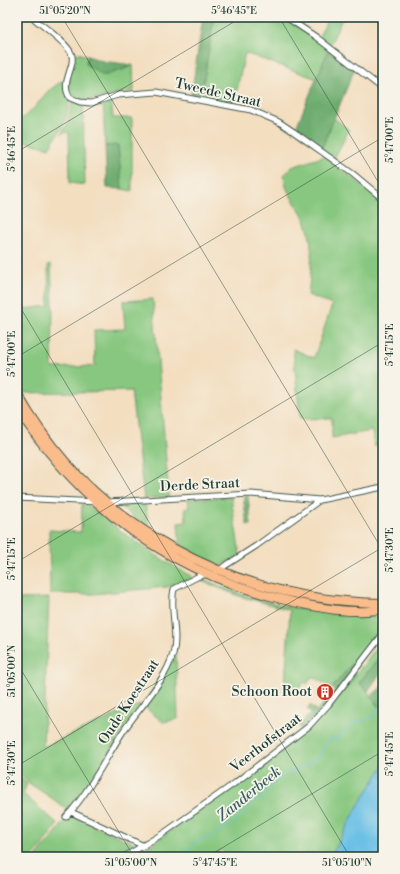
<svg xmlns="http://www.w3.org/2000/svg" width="400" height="874" viewBox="0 0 400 874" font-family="'Libre Bodoni',serif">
  <rect width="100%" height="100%" fill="#f7f3e8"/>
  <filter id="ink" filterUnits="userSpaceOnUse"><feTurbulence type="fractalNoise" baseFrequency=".025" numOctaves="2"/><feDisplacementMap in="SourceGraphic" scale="8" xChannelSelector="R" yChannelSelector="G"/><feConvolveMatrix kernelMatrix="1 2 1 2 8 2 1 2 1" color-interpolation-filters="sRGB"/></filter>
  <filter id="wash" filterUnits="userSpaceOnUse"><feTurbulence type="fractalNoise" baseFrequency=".012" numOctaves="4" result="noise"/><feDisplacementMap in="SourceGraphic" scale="16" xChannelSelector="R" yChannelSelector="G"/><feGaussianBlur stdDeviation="0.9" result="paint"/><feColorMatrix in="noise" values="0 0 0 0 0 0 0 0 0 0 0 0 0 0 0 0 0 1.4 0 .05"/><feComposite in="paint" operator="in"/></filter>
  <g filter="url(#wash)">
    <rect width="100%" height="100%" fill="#f3dec0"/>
    <!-- green -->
    <path fill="#87c77f" stroke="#53825a" d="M214,17H284L329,48L317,79L245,53L234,104L201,97Z
      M329,17H343L330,45L319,36Z
      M78,53L88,56L86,61L88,67L93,68L102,75L123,70L133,65L134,91C116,92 79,110 68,92L73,54Z
      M62,81H64L65,92L69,101C67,125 60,129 49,148L23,141L17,123L34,108L48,91Z
      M111,98L113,118H132V191L122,189L118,146H105L103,101Z
      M72,102L83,104L85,185L70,183L69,133L64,132L61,134L68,123Z
      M334,118L349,130L334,159L321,150Z
      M325,156L383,202V229L380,233L383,235V444L374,446L372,431L332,438V418L300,419L293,349L314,358L332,305L308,295C311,269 315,245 305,220C299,205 284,193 284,175L292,167Z
      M51,264L53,306L52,368L95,366L94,330L125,329L123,301L153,299L169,497L144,499L131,391L25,393L17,380V310L49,306L48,265Z
      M231,497L240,555L219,567L180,547L178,523L186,522L185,508H189L188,499Z
      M145,502L149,529L121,507L123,504Z
      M82,504L89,506C121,532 155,557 192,576V579L167,587L93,594H50L49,530L81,532Z
      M217,573C250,586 284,597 318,601C339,604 362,601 382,609L328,606L269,594L216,574Z
      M202,579C219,585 236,593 254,598C293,609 334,616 374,617L381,619C380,633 375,640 366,652L364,650L332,688L312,676L307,684L304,682L297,691L285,683L290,610L239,596L199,580Z
      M49,598L43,747L141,704L82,794L69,810L29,783L17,772V616L20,599Z
      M375,649L380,656L359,683L368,691L378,707L383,701V767L358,806L331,857H228L221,850L212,857H128L150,845L214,800L313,725L349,684Z
      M175,651L176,652L178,719L163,722L143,706Z
      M17,775L27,784L23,794L58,824L33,857H17Z
      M70,815L140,846L120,857H36Z"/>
    <!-- forest -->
    <path fill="#6dac6e" stroke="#467451" d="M203,17H214L201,97L191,96Z
      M329,48L355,68L321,150L295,130Z
      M88,56L102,61L133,65L107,75H102L86,64Z
      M118,145V146L122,189L107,188L105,146Z
      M243,496H248L251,525H247Z
      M364,650L366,652L352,671L356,675L318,720L314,717L301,729L298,726L311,713L307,709L310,705L317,711L335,691L332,688Z
      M380,656L383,659V669L368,691L359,683Z
      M383,686V701L379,707L371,696Z"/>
    <!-- water -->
    <path fill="#69bfe6" stroke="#447e8d" d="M383,767V857H331L358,806Z"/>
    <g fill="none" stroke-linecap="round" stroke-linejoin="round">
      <!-- stream -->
      <path stroke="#69bfe6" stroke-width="1" d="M176,857L200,840L210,838L218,831L229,827L250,808L254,801L265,796L272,785L287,774L310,763L321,754L326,742L342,736C349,718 359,724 373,717L383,700"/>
    </g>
  </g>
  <g filter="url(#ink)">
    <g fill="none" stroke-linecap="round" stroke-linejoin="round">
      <!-- street casing -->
      <g stroke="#3f5549" stroke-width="7">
        <path id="street" d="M32,17C42,26 65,41 71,53C77,67 59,81 70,98L80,102L91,103L118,95L156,92L251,110L279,122L294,132L353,174L383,199
          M286,17L316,37L383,89
          M17,498L98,502
          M108,502L251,494L320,500L383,487
          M217,571L256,546L320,500
          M381,636L383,617
          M71,812L144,846
          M66,817C89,792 104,761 122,733C138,709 165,682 173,654C179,633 169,610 174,589L199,576L208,574
          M124,857L164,833L235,783L309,726L328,705L383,634"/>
      </g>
      <!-- primary casing -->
      <g stroke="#3f5549" stroke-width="10">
        <path id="primary" d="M17,393C91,526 233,601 383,603
          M17,408C80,505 168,571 281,599C305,605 331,611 356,611C365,612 374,610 383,610"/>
      </g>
      <!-- street -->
      <use href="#street" stroke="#fff" stroke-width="5"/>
      <!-- primary -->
      <use href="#primary" stroke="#f9bc8a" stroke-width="8"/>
    </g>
  </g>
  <!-- ticks -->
  <path fill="none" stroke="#1f3d34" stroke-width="1" stroke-opacity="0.45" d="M62,17L383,551M279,17L383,190M17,152L242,17M17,302L350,857M17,357L383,137M17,562L383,342M17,663L134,857M17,766L383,547M207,857L383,751"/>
  <!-- icons -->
  <defs>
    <g id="building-disc" transform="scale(0.9)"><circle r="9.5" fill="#c8321e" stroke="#f7f3e8"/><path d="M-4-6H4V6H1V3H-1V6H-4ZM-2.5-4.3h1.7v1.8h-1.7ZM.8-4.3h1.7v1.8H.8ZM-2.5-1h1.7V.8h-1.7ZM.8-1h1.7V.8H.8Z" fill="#fff"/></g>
  </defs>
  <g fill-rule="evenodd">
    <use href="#building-disc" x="325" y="692"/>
  </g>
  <g text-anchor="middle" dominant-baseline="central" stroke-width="3.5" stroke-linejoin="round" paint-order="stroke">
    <!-- street labels -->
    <g font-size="14" fill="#1f3d34" stroke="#f7f3e8">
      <text transform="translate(218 93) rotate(13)">Tweede Straat</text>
      <text transform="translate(200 485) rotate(-3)">Derde Straat</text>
      <text transform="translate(129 702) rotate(-57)">Oude Koestraat</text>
      <text transform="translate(266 743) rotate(-38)">Veerhofstraat</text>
    </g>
    <!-- poi labels -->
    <g font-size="14" fill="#1f3d34" stroke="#f7f3e8" text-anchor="end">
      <text x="312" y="692">Schoon Root</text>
    </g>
    <!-- water labels -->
    <g font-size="15" font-style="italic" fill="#325e60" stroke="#f7f3e8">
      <text transform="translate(249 794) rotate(-39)">Zanderbeek</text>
    </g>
  </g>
  <!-- margin -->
  <rect width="400" height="874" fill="none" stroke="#f7f3e8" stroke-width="44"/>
  <rect x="22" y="22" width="356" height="830" fill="none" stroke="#1f3d34" stroke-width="1.5"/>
  <g font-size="10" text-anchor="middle" fill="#1f3d34">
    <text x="65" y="14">51°05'20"N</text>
    <text x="234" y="14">5°46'45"E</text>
    <text transform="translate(389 140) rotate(-90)" y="4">5°47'00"E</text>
    <text transform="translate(11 149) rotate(-90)" y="4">5°46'45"E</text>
    <text transform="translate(389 345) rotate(-90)" y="4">5°47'15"E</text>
    <text transform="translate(11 354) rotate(-90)" y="4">5°47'00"E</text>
    <text transform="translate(389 550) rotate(-90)" y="4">5°47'30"E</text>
    <text transform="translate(11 559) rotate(-90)" y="4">5°47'15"E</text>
    <text transform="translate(11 671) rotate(-90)" y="4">51°05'00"N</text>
    <text transform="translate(389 754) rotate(-90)" y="4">5°47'45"E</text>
    <text transform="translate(11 763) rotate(-90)" y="4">5°47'30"E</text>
    <text x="131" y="866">51°05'00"N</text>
    <text x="215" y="866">5°47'45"E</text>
    <text x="347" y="866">51°05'10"N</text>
  </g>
</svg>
